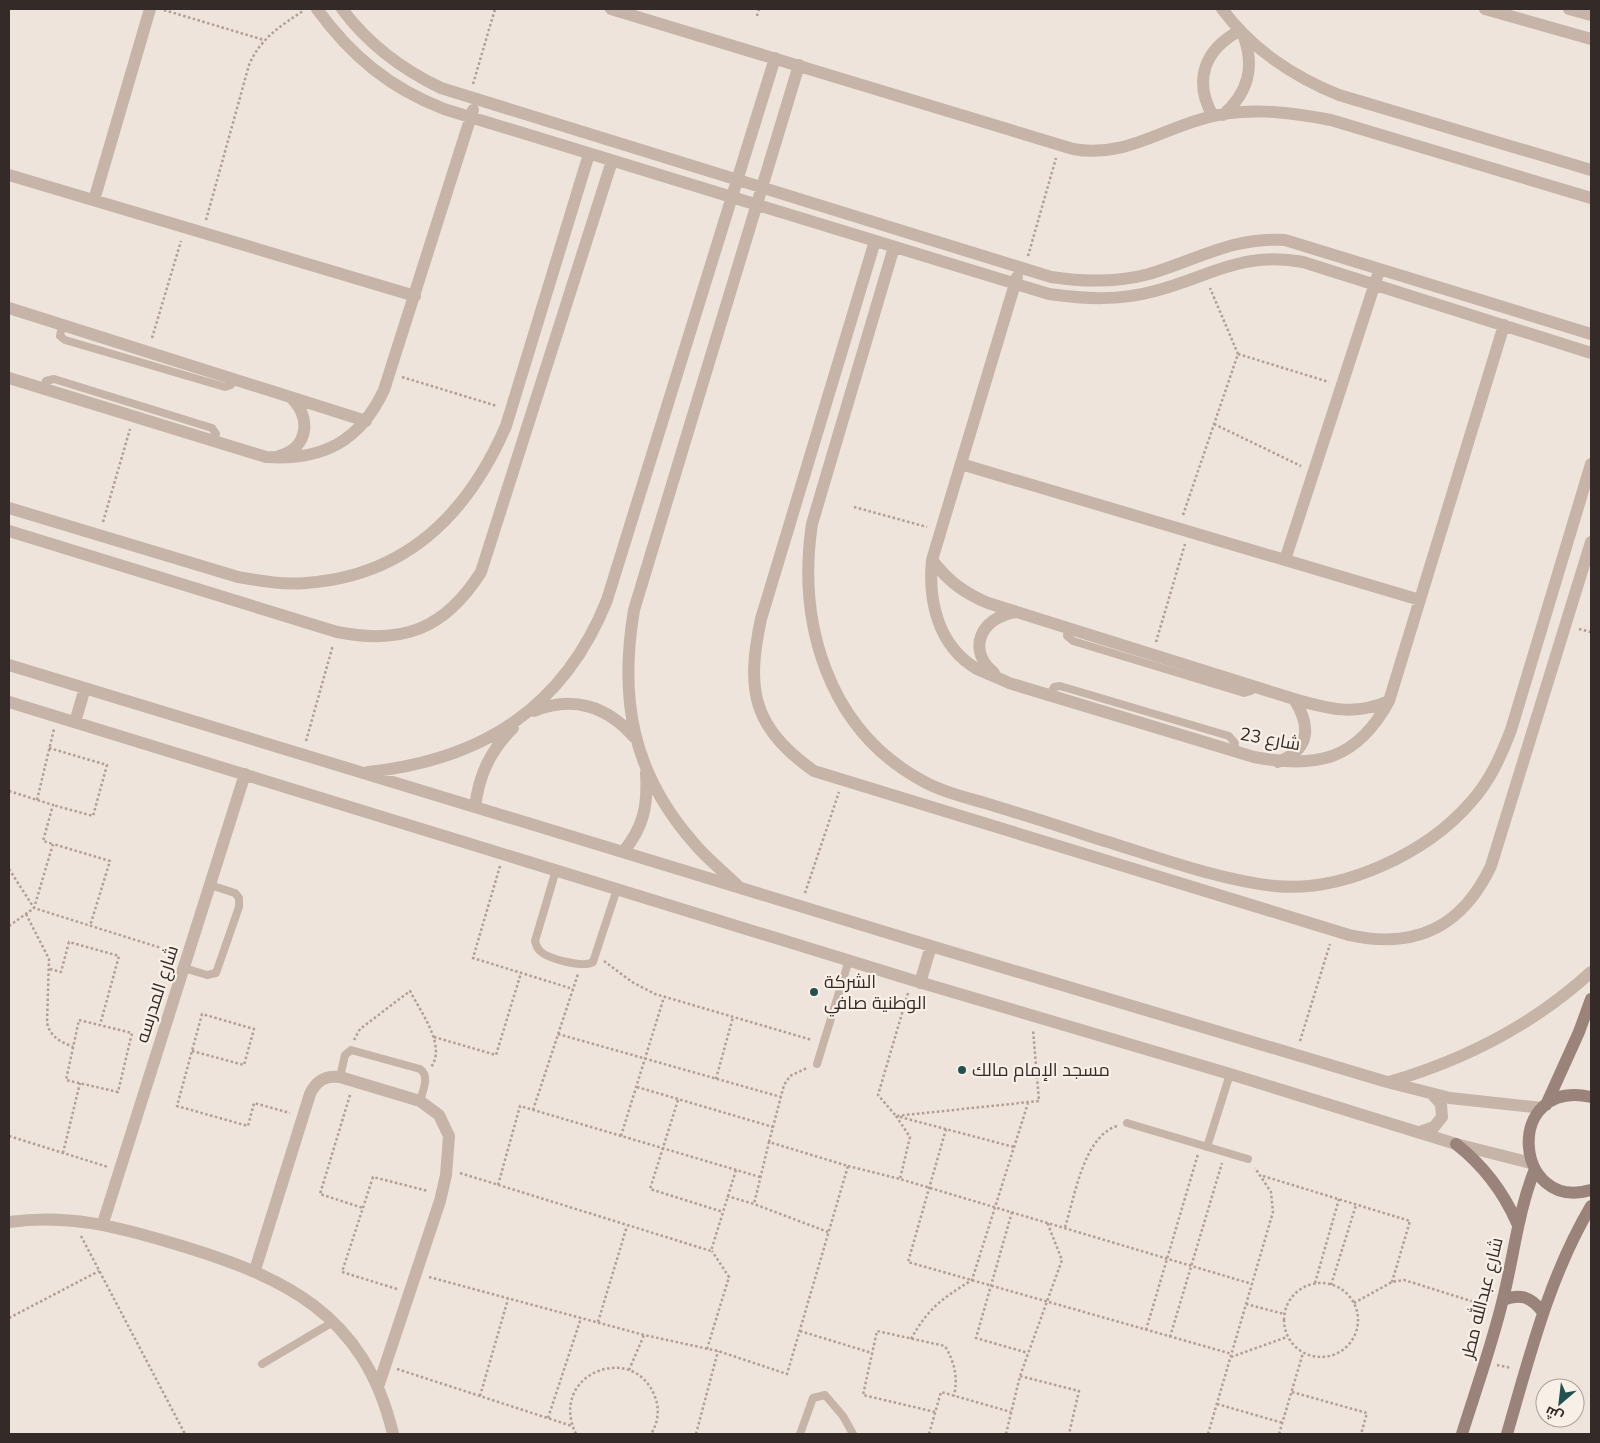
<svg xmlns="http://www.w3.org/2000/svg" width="1600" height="1443" viewBox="0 0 1600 1443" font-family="'Nunito Sans',Cairo,sans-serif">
  <rect width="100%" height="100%" fill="#efe4db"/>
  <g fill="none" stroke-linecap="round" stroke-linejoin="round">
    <!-- path -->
    <path stroke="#b29e93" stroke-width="2.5" stroke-dasharray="2.5 2.5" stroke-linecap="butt" d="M164,10L264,40
      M757,16L759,9
      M473,84L495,9
      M206,220L249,65C260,39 280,26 303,11
      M1028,256L1056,158
      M152,338L181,241
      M1238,354L1329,382
      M402,377L497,406
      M1214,424L1301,466
      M854,507L927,527
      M1183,515L1238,354L1210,288
      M103,522L130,429
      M1579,629L1591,632
      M1156,642L1185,544
      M306,741L333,645
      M49,748L107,765L93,816L53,805
      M9,791L53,805L43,841L53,844
      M37,800L54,729
      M500,866L473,958L573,989
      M9,869L34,908L174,952
      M805,893L839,792
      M26,914L49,959L47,1023C51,1038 60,1041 73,1047
      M9,926L34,908L53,844L110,861L90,926
      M604,961L632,982L655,994L812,1040
      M50,969L61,972L69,942L119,956L100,1025
      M908,993L878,1095L896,1116L1039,1101L1033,1030
      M79,1020L132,1033L118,1092L66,1080Z
      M558,1034L781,1097
      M434,1037L496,1055L521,973
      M354,1040L360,1029L410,991C420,1011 447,1046 431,1067
      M1300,1041L1330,944
      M192,1051L244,1065L254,1029L202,1014L177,1106L248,1126L254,1103L290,1113
      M716,1079L733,1017
      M637,1087L773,1127
      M350,1095L320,1194L363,1208
      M678,1100L650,1189L723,1212
      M533,1110L578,974
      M896,1116L910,1137L900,1179
      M900,1117L1014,1147
      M946,1129L908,1262L1232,1354
      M9,1136L108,1167
      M621,1136L664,997
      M769,1142L784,1085L790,1076L807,1068
      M63,1153L80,1083
      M848,1166L900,1179L1252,1284
      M460,1173L711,1251L736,1170
      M1263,1176L1410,1221L1392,1282
      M498,1185L520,1106L760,1177
      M727,1196L754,1204L828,1232
      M1012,1212L976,1338L1028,1353
      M1065,1227C1075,1197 1083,1137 1117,1126
      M81,1236L185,1434
      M429,1277L644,1335L718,1351L787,1374L848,1166L769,1142L754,1204
      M1284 1320a37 37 0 1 1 74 0a37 37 0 1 1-74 0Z
      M1315,1283L1339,1199
      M1331,1285L1356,1205
      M397,1289L342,1272L373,1177L428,1191
      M1354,1303L1392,1282L1404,1280L1487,1306
      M1246,1304L1284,1314
      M9,1318L99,1271
      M598,1322L627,1226
      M1146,1330L1198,1154
      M800,1331L872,1353
      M1170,1337L1222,1163
      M911,1339C928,1308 943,1298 972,1280L1028,1103
      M707,1349L729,1277L712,1251
      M1231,1357L1287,1337
      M1497,1365L1511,1368
      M397,1369L572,1426
      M629,1370L644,1335
      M1020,1376L1079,1391L1069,1434
      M1292,1392L1367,1413L1361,1434
      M480,1396L508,1299
      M1217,1404L1283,1423
      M935,1412L863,1395L877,1331L945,1346C955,1363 958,1378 954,1396
      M548,1418L581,1318
      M576,1434C547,1374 634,1340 655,1397C660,1409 658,1423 651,1434
      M696,1434L718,1351
      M929,1434L941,1392L1011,1412
      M1006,1434L1020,1376L1062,1260L1047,1222
      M1208,1434L1273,1212L1271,1192L1255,1168
      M1279,1434L1303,1353"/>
    <!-- lane -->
    <path stroke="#c6b4a8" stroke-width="8" d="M62,325L60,336L65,340L225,387L231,385L233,379
      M43,389L46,381L54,379L212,428L216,434L213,442
      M1068,629L1067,636L1073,641L1244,693L1251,691L1253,687
      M1050,695L1054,687L1060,686L1229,736L1235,743L1234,751
      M556,870L535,941C536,945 537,948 540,951C548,959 583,968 593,962L617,889
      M184,968L207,975L216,973L239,907V898L235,893L210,885
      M817,1064L849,960
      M340,1077L345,1055L351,1050L420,1069C430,1076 423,1090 420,1101
      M1127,1123L1248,1159
      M1207,1147L1230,1074
      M262,1364L333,1322
      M800,1434L813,1398L825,1395L843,1416L853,1434"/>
    <!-- street -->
    <path stroke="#c6b4a8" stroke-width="12" d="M317,9C351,56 390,88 444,109L1049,294C1085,299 1119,301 1155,291C1211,276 1241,251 1303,262L1591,353
      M342,9C369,45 401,69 441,88L1051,277C1084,282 1116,283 1149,274C1199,259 1232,237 1285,240L1591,334
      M611,9L1073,149C1122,158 1156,132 1202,119C1244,106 1288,112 1331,120L1591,198
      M1222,9C1253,50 1292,76 1339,95L1591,170
      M1485,9L1591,39
      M1569,9L1591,15
      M1223,115C1248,93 1255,68 1244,37
      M1213,116C1193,81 1204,50 1239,31
      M9,175L415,296
      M94,200L150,9
      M875,241L761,619C746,689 752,728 814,771L1349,935C1416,950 1462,927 1491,866L1591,542
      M894,247L812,524C797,623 828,729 921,780C940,791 964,797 985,803C1021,814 1056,825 1092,837C1149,854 1216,880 1275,886C1343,893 1427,853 1471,802C1490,781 1501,756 1511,730L1591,464
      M1017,277L932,560C928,601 938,646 977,669C987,674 999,678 1009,683L1254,757C1317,769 1357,760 1389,701L1504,325
      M9,308L366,421
      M9,378L266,457C323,461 360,441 384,390L473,110
      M279,456C309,448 312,416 290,397
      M961,464L1420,600
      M9,508L238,577C261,581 283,585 306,583C406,576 468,514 506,426L589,154
      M9,531L337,632C403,645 445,629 481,572L612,161
      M932,560C948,581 964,593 988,603L1294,699C1328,709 1355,716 1389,701
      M1285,560L1377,277
      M9,665L931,946L1387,1082L1450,1098L1542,1108
      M994,673C966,649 981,618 1015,612
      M9,702L912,980L1230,1074L1456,1144L1531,1163
      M534,711C572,695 607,706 634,737
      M75,722L85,688
      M1278,762C1311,749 1311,726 1294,699
      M368,772C482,760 564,708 607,600L775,58
      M475,807C479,775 490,751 513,728
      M623,852C644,827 648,805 646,773
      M737,885C723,871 706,858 693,842C632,772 619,699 634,610L799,65
      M920,983L931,946
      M1389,1082C1465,1060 1532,1026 1591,972
      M1420,1132L1434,1127L1442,1117L1441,1104L1432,1094
      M9,1222C69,1214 115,1226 172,1243C283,1276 364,1312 393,1434
      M103,1223L245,774
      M255,1270L310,1094C316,1081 325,1075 340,1077L420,1101L439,1115L449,1136L446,1175L440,1201L378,1387"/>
    <!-- secondary -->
    <path stroke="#9a837a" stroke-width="12" d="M1591,1097C1503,1078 1513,1213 1591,1190
      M1546,1105L1579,1032L1591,999
      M1456,1144C1484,1166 1503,1191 1517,1223
      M1503,1300C1520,1293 1531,1297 1542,1311
      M1462,1434C1476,1389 1492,1345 1503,1299C1514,1255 1518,1211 1535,1169
      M1507,1434C1530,1355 1549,1277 1591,1206"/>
  </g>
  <!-- markers -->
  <g fill="#215251" stroke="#f8efe7" stroke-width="2">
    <circle cx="814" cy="992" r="5"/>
    <circle cx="962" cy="1070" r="5"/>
  </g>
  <g text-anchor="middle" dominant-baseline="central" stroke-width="4.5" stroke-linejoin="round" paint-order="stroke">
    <!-- street labels -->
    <g font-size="18" fill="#342b28" stroke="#f8efe7">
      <text transform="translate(1270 739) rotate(10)">شارع 23</text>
      <text transform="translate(157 994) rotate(-72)">شارع المدرسه</text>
      <text transform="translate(1482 1298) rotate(-76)">شارع عبدالله مطر</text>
    </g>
    <!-- poi labels -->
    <g font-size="18" fill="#342b28" stroke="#f8efe7" text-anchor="start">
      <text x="824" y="982">الشركة<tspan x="824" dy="21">الوطنية صافي</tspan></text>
      <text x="972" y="1070">مسجد الإمام مالك</text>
    </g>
  </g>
  <!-- border -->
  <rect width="1600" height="1443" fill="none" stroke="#342b28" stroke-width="20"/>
  <!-- north arrow -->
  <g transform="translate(1560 1403) rotate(208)"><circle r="24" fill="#f8efe7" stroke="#aaa19b"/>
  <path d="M0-4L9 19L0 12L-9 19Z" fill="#215251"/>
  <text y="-8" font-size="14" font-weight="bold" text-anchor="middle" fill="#342b28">ش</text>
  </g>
</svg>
